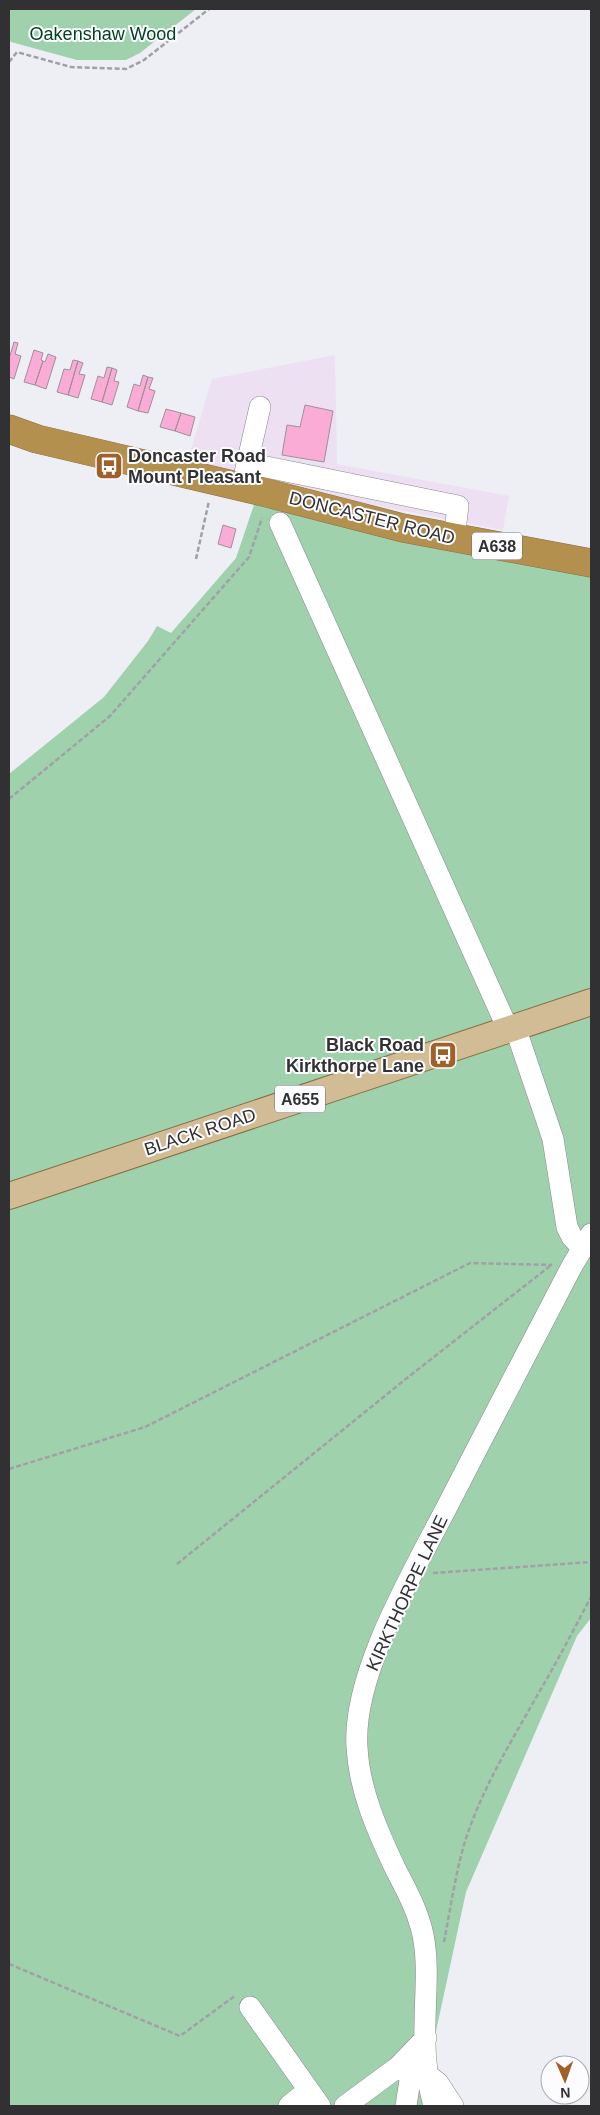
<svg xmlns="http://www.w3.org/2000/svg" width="600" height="2115" viewBox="0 0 600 2115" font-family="Helvetica,sans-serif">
  <rect width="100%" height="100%" fill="#eeeef5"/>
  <!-- industrial -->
  <path fill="#ede0f3" d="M335,355L337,464L509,496L503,530L331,497L184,473L212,379Z"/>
  <!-- green -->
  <path fill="#a0d1ad" d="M9,9H196L140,53L126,60H77L11,42L9,39Z
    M258,493L591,563V1618L577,1636L466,1892L435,2036L340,2106H9V774L104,697L148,641L157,626L171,633L236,558Z
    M423,2064L428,2106H354Z"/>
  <!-- building -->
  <path fill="#faabd6" stroke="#9a9396" d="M14,342L18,343L15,354L21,356L14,379L9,377V359Z
    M34,350L43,353L41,360L43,361L35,385L24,382Z
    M48,354L56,357L46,389L35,385L43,361L45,362Z
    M73,360L78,361L68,395L57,392L64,369L70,370Z
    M78,361L83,363L79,374L85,375L78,398L68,395Z
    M107,367L112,368L102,402L91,399L98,376L104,378Z
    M112,368L117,370L114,381L119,382L112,405L102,402Z
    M143,375L148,377L138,411L127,407L134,384L140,386Z
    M148,377L153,378L149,389L155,391L148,413L138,411Z
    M305,405L333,411L324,462L282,455L287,425L300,427Z
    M166,409L181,413L175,431L160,427Z
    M181,413L195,417L190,436L175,431Z
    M223,525L236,529L231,548L218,544Z"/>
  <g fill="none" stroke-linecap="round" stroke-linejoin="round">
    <!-- minor casing -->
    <g stroke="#88888f" stroke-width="22">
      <path id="minor" d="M247,463L458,506L454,539
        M244,477L260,407
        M280,523L508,1029
        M515,1027L553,1139L567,1227L572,1237L583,1249
        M250,2007L320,2106
        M405,2061L410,2080L406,2106
        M429,2076L438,2083L453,2106
        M289,2106L300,2097
        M345,2106L398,2067L426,2038
        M434,2106C427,2081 424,2051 425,2025C425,1995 429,1965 423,1935C418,1911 406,1889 395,1868C377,1830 359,1789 357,1747C352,1672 417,1566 451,1499C491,1421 532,1343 572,1266L591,1234"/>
    </g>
    <!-- major casing -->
    <g stroke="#866f45" stroke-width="28">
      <path id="major" d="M9,1196L591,1002"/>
    </g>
    <!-- highway casing -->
    <g stroke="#866f45" stroke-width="29">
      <path id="highway" d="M9,429L37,439L267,493L403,528L591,563"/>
    </g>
    <!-- path -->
    <path stroke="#a0a0a5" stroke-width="2.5" stroke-dasharray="5 2.5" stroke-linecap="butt" d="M9,62L17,52L71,67L126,69L144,60L209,9
      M196,559L209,501
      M9,799L110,716L249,557L262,518
      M9,1469L145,1427L470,1263L552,1265
      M177,1564L407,1378L550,1266
      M433,1573L591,1562
      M444,1942C451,1906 457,1861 470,1827C487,1780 514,1737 538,1694C557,1662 574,1629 591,1597
      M9,1964L180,2036L236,1995"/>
    <!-- minor -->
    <use href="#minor" stroke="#fff" stroke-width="21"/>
    <!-- major -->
    <use href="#major" stroke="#d1bc95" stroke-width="26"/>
    <!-- highway -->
    <use href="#highway" stroke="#b3904e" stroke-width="28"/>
  </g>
  <!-- icons -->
  <defs>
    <g id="bus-square" transform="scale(1.4375)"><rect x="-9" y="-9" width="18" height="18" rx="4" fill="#a0602a" stroke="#fcfcff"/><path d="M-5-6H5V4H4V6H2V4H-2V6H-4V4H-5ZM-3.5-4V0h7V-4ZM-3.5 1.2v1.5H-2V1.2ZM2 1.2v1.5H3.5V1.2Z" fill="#fff"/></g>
  </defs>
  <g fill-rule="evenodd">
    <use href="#bus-square" x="109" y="466"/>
    <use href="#bus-square" x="443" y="1055"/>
  </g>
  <g text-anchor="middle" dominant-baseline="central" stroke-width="4" stroke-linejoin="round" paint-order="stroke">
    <!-- shield labels -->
    <g fill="#fcfcff" stroke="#6e6e70" stroke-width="1">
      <rect x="472" y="532.5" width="50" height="27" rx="4"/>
      <rect x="275" y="1085.5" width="50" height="27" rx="4"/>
    </g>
    <g font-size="16" font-weight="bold" fill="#313133">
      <text x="497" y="546">A638</text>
      <text x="300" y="1099">A655</text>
    </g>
    <!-- park labels -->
    <g font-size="18" fill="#044120" stroke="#fcfcff">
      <text x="103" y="34">Oakenshaw Wood</text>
    </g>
    <!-- poi labels -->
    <g font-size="18" font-weight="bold" fill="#313133" stroke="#fcfcff" text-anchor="start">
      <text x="128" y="456">Doncaster Road<tspan x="128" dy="21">Mount Pleasant</tspan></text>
      <text x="424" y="1045" text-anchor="end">Black Road<tspan x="424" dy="21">Kirkthorpe Lane</tspan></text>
    </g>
    <!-- street labels -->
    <g font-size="18" fill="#313133" stroke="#fcfcff">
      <text transform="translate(372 518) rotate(14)">DONCASTER ROAD</text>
      <text transform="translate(200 1132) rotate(-18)">BLACK ROAD</text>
      <text transform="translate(407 1593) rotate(-65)">KIRKTHORPE LANE</text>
    </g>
  </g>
  <!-- border -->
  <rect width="600" height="2115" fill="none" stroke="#313133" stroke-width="20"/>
  <!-- north arrow -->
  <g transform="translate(565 2080) rotate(178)"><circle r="24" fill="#fcfcff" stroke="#ababad"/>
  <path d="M0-4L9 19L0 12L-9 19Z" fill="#a0602a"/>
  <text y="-8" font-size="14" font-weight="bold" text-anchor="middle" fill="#313133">N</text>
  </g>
</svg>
